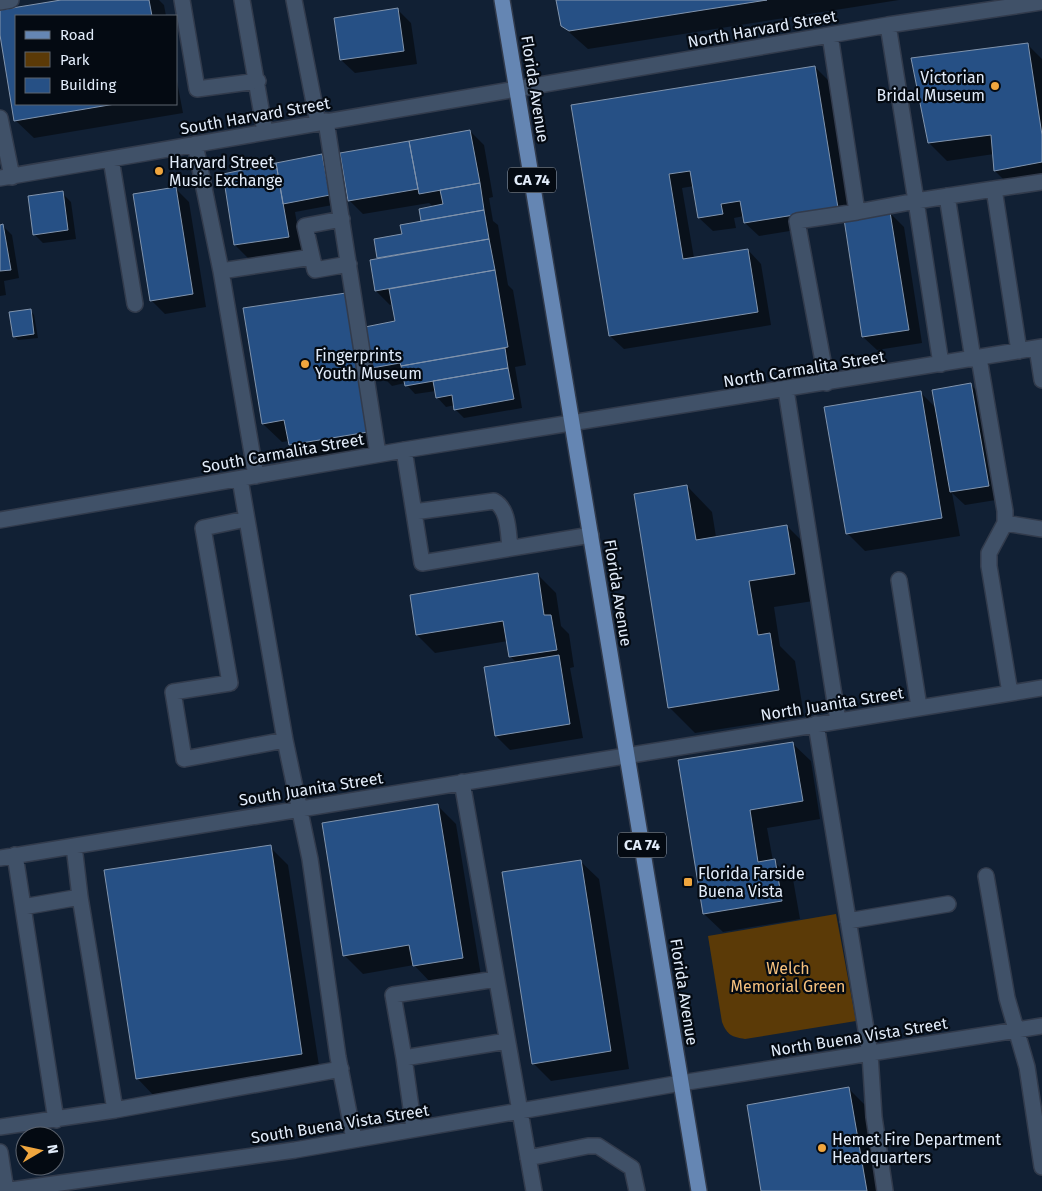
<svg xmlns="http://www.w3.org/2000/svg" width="1042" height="1191" viewBox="0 0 1042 1191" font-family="'Fira Sans',sans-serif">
  <rect width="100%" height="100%" fill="#112034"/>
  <!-- green -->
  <path fill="#5b3a07" d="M836,914L856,1021L745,1039C732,1037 727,1035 722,1022L708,936Z"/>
  <!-- shadow -->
  <path fill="#0007" d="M69,0H159L164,5L166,16H16V104H176V76L183,113L34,138L15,120L0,27V12Z
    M557,0H899L588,49L562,26Z
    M397,9L411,23L417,64L355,73L341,60Z
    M1027,44L1042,59V183L1013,189L995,171L994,154L947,161L929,143Z
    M815,67L829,81L851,219L890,213L904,227L922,343L877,350L863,337L845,222L759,236L745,223L744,216L734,218L736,228L713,231L699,218L694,186L682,188L694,258L748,250L761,264L771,325L624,349L610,336L573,106Z
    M470,131L484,145L493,197L489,198L493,221L498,225L508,285L513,290L526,365L515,367L522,408L464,418L455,409V405L446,407L437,397L436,391L415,394L405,383L392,386L372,366L385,450L308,463L290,445L289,441L282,442L263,424L346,294L364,312L366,328L396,322L393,304L390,305L376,291L371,261L378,259L375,240L403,235L423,222L421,210L434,207L429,203L363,214L349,200L341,154Z
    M322,156L331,165L338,204L295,212L302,251L249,259L235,245L225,175Z
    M175,188L189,202L206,307L165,314L151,300Z
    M62,193L71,202L76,239L43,243L34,234Z
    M0,226H3L12,235L19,278L4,281L6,295L0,296Z
    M30,310L34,315L38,338L18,340L14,336Z
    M970,384L984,398L1002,499L965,505L952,493L960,536L865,551L847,533L920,392L937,409Z
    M687,486L712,512L716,537L787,526L813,552L820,600L774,607L780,646L795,661L804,716L695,733L669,707Z
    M538,575L556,593L561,626L569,634L574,667L570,668L583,738L510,750L496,736L517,663L511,657L508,641L435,653L417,635L411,596Z
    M792,743L811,761L820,819L767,828L773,861L793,879L800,919L723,932L704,914L679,761Z
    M437,805L456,824L481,976L432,984L414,965L363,974L345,956Z
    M270,847L288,865L320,1072L155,1097L137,1078Z
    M580,861L599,879L629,1069L551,1081L533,1063Z
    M849,1089L867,1107L881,1191H763Z"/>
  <!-- building -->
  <path fill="#265085" stroke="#8194ad" d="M61,0H149L152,16H16V104H115L14,121L0,35V10Z
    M556,0H767L569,31L561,26Z
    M398,8L404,51L340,60L334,18Z
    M1028,43L1042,135V162L994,171L991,135L928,143L911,58Z
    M815,66L838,208L744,223L740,201L721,204L723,214L698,218L690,171L669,174L683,259L748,249L758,312L609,336L571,105Z
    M470,130L480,183L419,194L409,141Z
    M409,141L418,189L348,201L340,153Z
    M322,154L330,195L283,204L276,163Z
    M276,163L289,237L234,245L223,174Z
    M480,183L484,210L421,221L419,209L443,204L440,190Z
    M176,187L193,294L150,301L133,194Z
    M63,191L68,230L33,235L28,196Z
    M484,210L489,239L377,258L374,239L402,234L400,225Z
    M890,212L909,330L862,337L844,219Z
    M3,224L11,270L0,271V225Z
    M489,239L495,270L375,291L370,260Z
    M495,270L508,347L401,366L400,363L372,368L365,327L395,321L389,289Z
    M346,293L368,432L289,445L284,420L262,424L243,308Z
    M31,309L34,334L13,337L9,312Z
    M505,348L508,368L405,386L401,366Z
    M508,368L514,399L454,410L452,395L436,398L433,381Z
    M971,383L989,486L950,492L932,390Z
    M921,391L942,518L846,534L824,407Z
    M687,485L696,540L787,525L795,574L749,581L758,635L770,633L779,690L668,708L634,494Z
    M538,573L544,615H551L557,650L509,657L503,621L416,635L410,595Z
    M559,655L570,724L495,736L484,667Z
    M793,742L803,801L750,810L758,862L775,859L782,901L703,914L678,760Z
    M438,804L463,958L413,966L409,945L343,956L322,823Z
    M271,845L302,1054L136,1079L104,870Z
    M581,860L611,1051L532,1064L502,872Z
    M849,1087L867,1191H761L747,1105Z"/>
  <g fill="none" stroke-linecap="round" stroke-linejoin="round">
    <!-- minor casing -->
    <g stroke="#323b4c" stroke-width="18">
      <path id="minor" d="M182,0L197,89L258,81
        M242,0L265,132
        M294,0L318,123
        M0,2L11,0
        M830,35L857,212L916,201L888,25
        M0,118L12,177
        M326,121L378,454
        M195,144L221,271L312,257
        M111,159L135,304
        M0,178L888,25L1042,2
        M947,196L973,359
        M342,219L305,226L315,270L349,264
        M221,271L256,476
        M1037,348L1042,380
        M1019,351L994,189L1042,182
        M979,358L1005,511V523L989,553V566L1010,693
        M941,364L916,201L994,189
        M827,383L797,221L857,212
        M786,390L838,721
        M404,450L422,563L591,535
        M240,479L285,740L310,859L338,1057L354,1139
        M414,512L494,501C509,509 508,532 510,548
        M246,519L203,528L230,683L173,692L184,759L285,740
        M0,520L404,450L1042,347
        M1005,523L1042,529
        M899,580L919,707
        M816,724L870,1054L874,1117L885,1191
        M462,782L534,1191
        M15,855L23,907L80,897L74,846
        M0,858L1042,688
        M986,876L1007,998L1027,1067L1042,1167
        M80,897L115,1110
        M23,907L56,1120
        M848,921L948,904
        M496,979L393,995L404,1058L507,1041
        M404,1058L414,1129
        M0,1127L115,1110L341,1069
        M0,1152L6,1191
        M528,1158L588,1146H598L632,1168L637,1191
        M4,1191L295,1150L681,1083L1042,1026"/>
    </g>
    <!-- major casing -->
    <g stroke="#323b4c" stroke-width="18">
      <path id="major" d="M502,0L699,1191"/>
    </g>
    <!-- minor -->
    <use href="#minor" stroke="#405168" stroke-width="15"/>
    <!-- major -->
    <use href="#major" stroke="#6586b3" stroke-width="15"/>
  </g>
  <!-- markers -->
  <g fill="#f0a63e" stroke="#040a12" stroke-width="2">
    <circle cx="995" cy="86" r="5"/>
    <circle cx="159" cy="171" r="5"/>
    <circle cx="305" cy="364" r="5"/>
    <rect x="683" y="877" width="10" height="10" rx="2.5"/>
    <circle cx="822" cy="1148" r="5"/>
  </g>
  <g text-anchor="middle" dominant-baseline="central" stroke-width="4.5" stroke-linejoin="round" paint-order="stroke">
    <!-- shield labels -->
    <g fill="#040a12" stroke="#9fa8b4" stroke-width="1">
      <rect x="508" y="167.5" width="48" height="25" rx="4"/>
      <rect x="618" y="832.5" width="48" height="25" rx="4"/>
    </g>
    <g font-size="15" font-weight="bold" fill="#e2ecfa">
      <text x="532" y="180">CA 74</text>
      <text x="642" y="845">CA 74</text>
    </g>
    <!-- street labels -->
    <g font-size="16" fill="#e2ecfa" stroke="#040a12">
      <text transform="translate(762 29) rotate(-10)">North Harvard Street</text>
      <text transform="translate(535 89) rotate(81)">Florida Avenue</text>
      <text transform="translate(255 116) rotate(-10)">South Harvard Street</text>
      <text transform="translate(804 369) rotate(-9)">North Carmalita Street</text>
      <text transform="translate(283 453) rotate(-10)">South Carmalita Street</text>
      <text transform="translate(618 593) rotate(81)">Florida Avenue</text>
      <text transform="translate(832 704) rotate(-9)">North Juanita Street</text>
      <text transform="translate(311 789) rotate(-9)">South Juanita Street</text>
      <text transform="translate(684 992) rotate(81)">Florida Avenue</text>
      <text transform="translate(859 1037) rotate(-9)">North Buena Vista Street</text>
      <text transform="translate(340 1124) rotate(-9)">South Buena Vista Street</text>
    </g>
    <!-- poi labels -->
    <g font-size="16" fill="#e2ecfa" stroke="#040a12" text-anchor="start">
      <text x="985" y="77" text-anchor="end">Victorian<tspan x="985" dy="18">Bridal Museum</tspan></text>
      <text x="169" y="162">Harvard Street<tspan x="169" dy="18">Music Exchange</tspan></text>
      <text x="315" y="355">Fingerprints<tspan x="315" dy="18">Youth Museum</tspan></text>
      <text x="698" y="873">Florida Farside<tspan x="698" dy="18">Buena Vista</tspan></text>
      <text x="832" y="1139">Hemet Fire Department<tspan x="832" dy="18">Headquarters</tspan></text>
    </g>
    <!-- park labels -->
    <g font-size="16" fill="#f6c17e" stroke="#040a12">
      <text x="788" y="968">Welch<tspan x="788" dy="18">Memorial Green</tspan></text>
    </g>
  </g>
  <!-- legend -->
  <rect x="15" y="15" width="162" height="90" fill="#040a12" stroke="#5d646f"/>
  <rect x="25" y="31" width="25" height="8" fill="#6586b3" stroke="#5d646f"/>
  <text x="60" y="40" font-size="15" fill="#e2ecfa">Road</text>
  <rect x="25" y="52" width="25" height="15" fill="#5b3a07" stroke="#5d646f"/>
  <text x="60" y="65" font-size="15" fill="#e2ecfa">Park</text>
  <rect x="25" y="78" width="25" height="15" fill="#265085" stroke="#5d646f"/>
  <text x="60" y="90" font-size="15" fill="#e2ecfa">Building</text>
  <!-- north arrow -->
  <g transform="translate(40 1151) rotate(81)"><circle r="24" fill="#040a12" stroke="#5d646f"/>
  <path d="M0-4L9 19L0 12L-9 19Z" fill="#f0a63e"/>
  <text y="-8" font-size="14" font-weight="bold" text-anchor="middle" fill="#e2ecfa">N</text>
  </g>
</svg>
